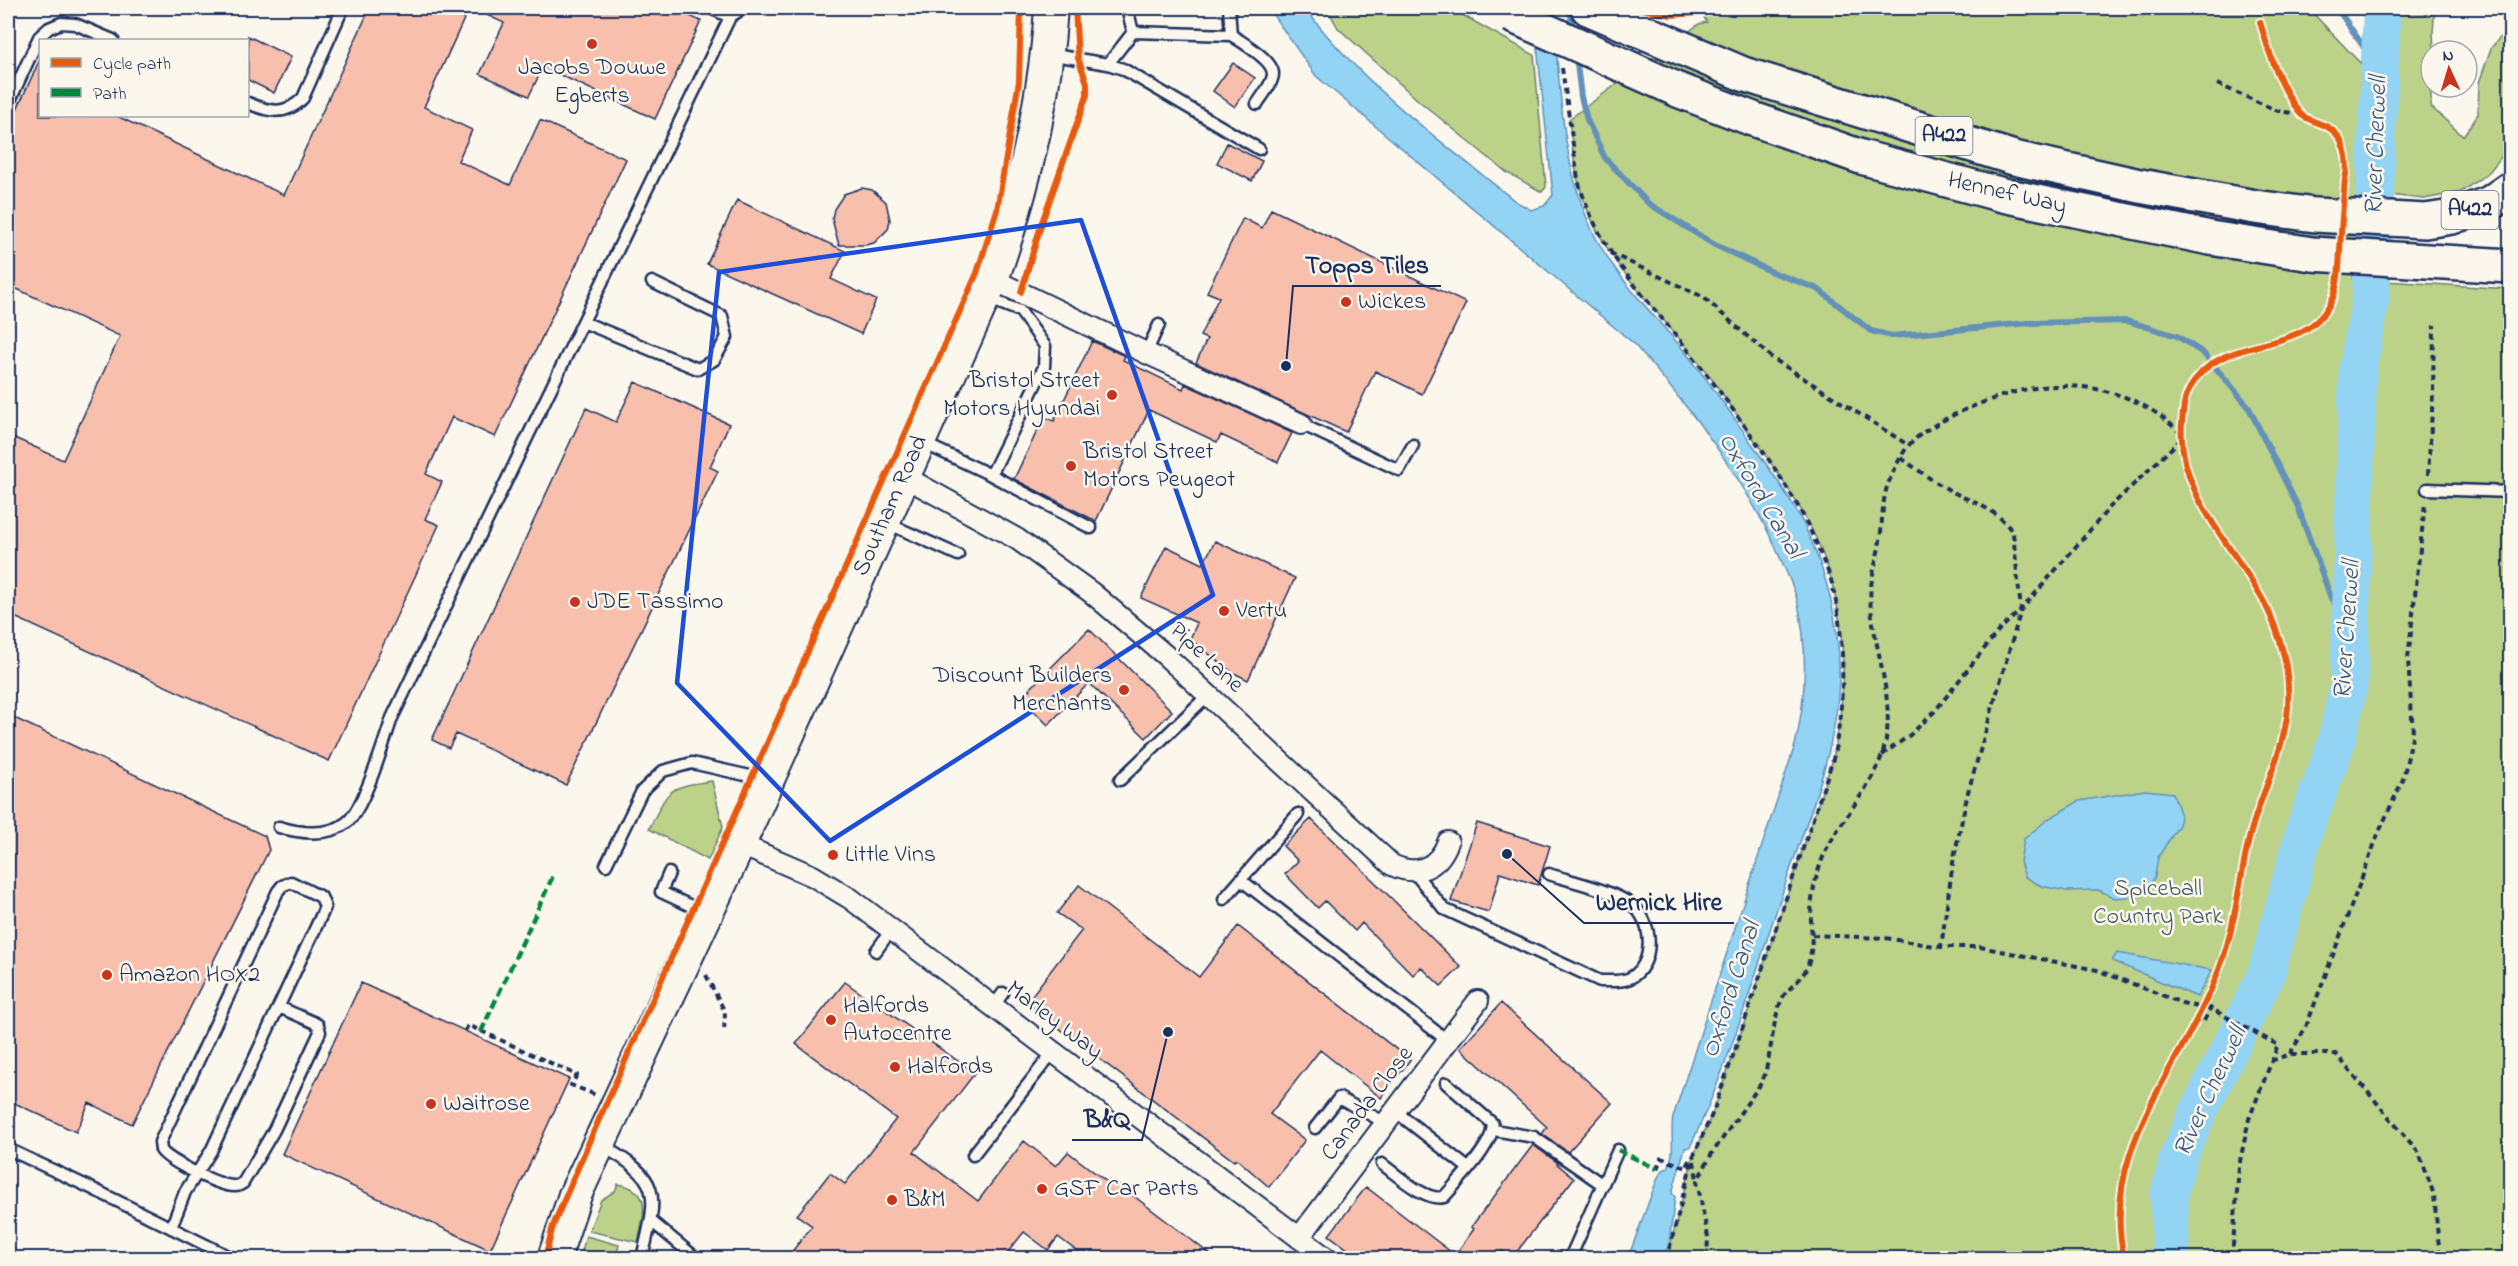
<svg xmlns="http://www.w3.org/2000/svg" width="2518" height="1266" viewBox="0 0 2518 1266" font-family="'Indie Flower',sans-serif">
  <rect width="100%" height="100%" fill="#fbf7ec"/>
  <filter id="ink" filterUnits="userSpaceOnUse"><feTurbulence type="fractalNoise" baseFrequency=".0167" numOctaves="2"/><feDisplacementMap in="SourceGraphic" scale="12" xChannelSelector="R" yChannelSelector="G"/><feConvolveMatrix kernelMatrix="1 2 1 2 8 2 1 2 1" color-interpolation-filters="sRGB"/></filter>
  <g filter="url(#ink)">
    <!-- green -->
    <path fill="#bcd289" stroke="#6c8074" stroke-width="1.5" d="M1327,8H1450L1534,55L1546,187L1542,192L1506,172L1419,101L1338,28Z
      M1698,8H2308L2363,66L2353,279L2510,289V1258H1667L1693,1157L1713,1112L1734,1053L1833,759C1845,703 1847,643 1833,587C1820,529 1782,479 1749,432C1733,410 1718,386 1701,365C1659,311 1603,262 1582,195C1574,170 1572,144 1569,119L1699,24L1707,22Z
      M2390,8H2435L2433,32L2434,51H2431V107L2463,136L2478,114L2479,83L2491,48L2510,25V146L2489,172L2461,192L2424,199L2389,195L2380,191Z
      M712,781L723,827L708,860L649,829C669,789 666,787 712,781Z
      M618,1184C654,1190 643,1215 638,1242L589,1231L601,1200L615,1191Z
      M586,1236L619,1245L616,1258H580Z"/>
    <!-- water -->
    <path fill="#93d3f4" stroke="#6391b8" stroke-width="1.5" d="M1268,8H1305C1362,85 1441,141 1515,201L1531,210L1544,206L1553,195L1533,8H1553C1560,83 1560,164 1594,234C1615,276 1651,312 1681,347C1708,379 1731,414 1755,448C1772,473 1792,499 1805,527C1830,580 1843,639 1838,697C1832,765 1803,830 1782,894C1753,979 1729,1066 1690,1147L1685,1148L1672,1193L1675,1197L1669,1243L1664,1258H1628L1658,1177L1663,1170L1668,1168C1676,1152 1670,1135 1673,1117L1795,745C1806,700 1808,649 1798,604C1795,589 1788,576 1782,562C1748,482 1690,408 1633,343L1316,76Z
      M2145,790L2173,793L2180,813L2179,825L2158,857L2155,877L2142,896L2115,898L2098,890L2066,891L2041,886L2025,877L2020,862L2024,839L2048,819L2079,801Z
      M2117,953L2212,970L2197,997L2112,961Z"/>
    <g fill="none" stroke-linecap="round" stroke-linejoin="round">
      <!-- stream -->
      <path stroke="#6391b8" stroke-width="6" d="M1570,8L1573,31
        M2337,8L2380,71
        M1576,56L1581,97L1587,120L1605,158L1648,203L1713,244L1772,272L1818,289L1871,331L1892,336L2028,323L2127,321L2177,336L2203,353L2248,406L2298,507L2331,598L2350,626"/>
      <!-- river -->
      <path stroke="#93d3f4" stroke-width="38" d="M2171,1258L2169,1196L2178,1158L2193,1123L2266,975L2305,828L2335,747L2349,684L2358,366L2371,296L2382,8"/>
    </g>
    <!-- building -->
    <path fill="#f8bfad" stroke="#1b2f5e" stroke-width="1.5" d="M370,8H469L424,107L472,130L458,161L510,185L540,120L626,159L495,437L452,417L426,474L442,482L425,519L439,525L329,761L8,614V435L63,460L120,336L8,285V129L40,59V116H117L284,195Z
      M472,8H672L701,21L655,119L543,67L529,96L480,74L504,23Z
      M248,36L291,57L274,93L248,80Z
      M1233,63L1255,78L1235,107L1213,91Z
      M1227,143L1262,161L1252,181L1217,163Z
      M862,188L872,190L886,202L890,220L888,229L874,243L865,245H839L832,219L834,209L844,194Z
      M737,200L845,251L831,279L876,300L861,334L707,264Z
      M1271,209L1466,303L1422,394L1375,371L1346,432L1196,363L1207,339L1200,336L1219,297L1207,292L1243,218L1262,228Z
      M1092,341L1125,356L1123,360L1183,389L1185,384L1292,433L1278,462L1221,435L1217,442L1149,410L1096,521L1014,479L1044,417L1054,421Z
      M635,382L729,424L710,467L718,471L566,785L456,734L449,748L432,740L586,408L616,422Z
      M1215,541L1295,578L1248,680L1232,672L1190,639L1197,623L1141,598L1166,546L1203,564Z
      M1089,629L1172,711L1146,738L1089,683L1048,725L1021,698Z
      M8,715L265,836L269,850L132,1124L89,1103L76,1132L8,1100Z
      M1311,819L1461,967L1441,986L1421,967L1413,975L1362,923L1355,931L1325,901L1318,908L1285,874L1298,861L1283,846Z
      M1477,823L1550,846L1538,885L1500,873L1489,912L1451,901Z
      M1079,885L1199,977L1238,926L1410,1060L1381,1098L1320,1050L1270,1114L1305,1140L1269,1187L1237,1159L1234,1161L1026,1003L1082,930L1057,913Z
      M845,982L975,1073L914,1152L978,1201L1024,1141L1056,1166L1068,1152L1111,1185L1114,1181L1215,1258H1086L1058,1237L1048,1250L1024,1232L1003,1258H787L812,1226L797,1215L830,1173L845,1184L896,1119L796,1044Z
      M361,983L569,1079L490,1250L282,1154Z
      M1501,1003L1612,1103L1568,1152L1542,1134L1547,1127L1460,1048Z
      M1533,1145L1558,1163L1557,1164L1574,1178L1512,1258L1502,1251L1495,1258H1360L1329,1235L1366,1187L1455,1255L1474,1229L1471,1227Z"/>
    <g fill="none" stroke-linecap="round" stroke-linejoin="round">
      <!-- lane casing -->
      <g stroke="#1b2f5e" stroke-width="15">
        <path id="lane" d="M710,8L730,17
          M1127,8L1133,32
          M730,17L743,8
          M1133,32L1231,35L1229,8
          M1231,35C1242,42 1273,60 1273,74C1273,83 1262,96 1257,104
          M1048,54L1108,64L1123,69L1259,149
          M1108,64L1133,32
          M248,103C269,112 286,116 303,98L343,8
          M8,105L39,37L49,28L61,23L75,24L113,40
          M987,298L1020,311L1045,346L1044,367L991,475
          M583,322L698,369L714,360L727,337L722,316L652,282
          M1146,353L1159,325
          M1301,424L1399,470L1413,445
          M921,442L991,475L1091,528
          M2427,489L2510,492
          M885,522L958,555
          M1120,780L1208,695
          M279,827C299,833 328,837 346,823C363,812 385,739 392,718L730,17V8
          M606,865L642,791L663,771L692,763L763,779
          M1413,871L1444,909L1600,981C1608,981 1620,982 1628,979C1656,967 1654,921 1632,905C1612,890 1573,882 1549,874
          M669,873L661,892L706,913
          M1241,880L1448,1041
          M1224,899L1298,814
          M876,951L891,930
          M993,1007L1003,993
          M1395,1111L1468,1168
          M1315,1128L1339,1098L1386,1123
          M1494,1130L1534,1137L1603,1185
          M602,1146C664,1180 657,1195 642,1258
          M8,1149L91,1188L232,1258
          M973,1155L1053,1052
          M1382,1164C1397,1175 1426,1202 1444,1197C1457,1182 1497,1142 1492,1123L1446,1083
          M651,1221L696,1258
          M171,1228L185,1192L211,1151L322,914L325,907L321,897L291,882L282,886L278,891L160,1142L161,1150C168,1161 221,1187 235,1186C240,1186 239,1185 243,1183L274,1130L320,1032L318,1025L313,1022L279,1007
          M1570,1258L1618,1150"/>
      </g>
      <!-- street casing -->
      <g stroke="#1b2f5e" stroke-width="24">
        <path id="street" d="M992,279L1146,353L1301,424
          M905,477L1017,539L1092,593L1165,655L1392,865C1417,877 1438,868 1448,842
          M739,844L813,876L851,899L1326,1258
          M1299,1238L1478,1001"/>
      </g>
      <!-- primary casing -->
      <g stroke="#1b2f5e" stroke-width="36">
        <path id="primary" d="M554,1258L575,1195L739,844L992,279C1024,190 1045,101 1051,8"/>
      </g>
      <!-- highway casing -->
      <g stroke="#1b2f5e" stroke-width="38">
        <path id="highway" d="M1588,8L1743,74L2014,158L2140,186L2255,207L2315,215L2425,221L2452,217L2490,203L2510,189
          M1587,49L1678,90L1753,119L1861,157L2003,195L2210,238L2312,254L2510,266"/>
      </g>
      <!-- path -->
      <path stroke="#1b2f5e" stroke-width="4" stroke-dasharray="6 4.5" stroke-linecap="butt" d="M1562,68L1578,180C1596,245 1637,288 1679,339C1703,368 1725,399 1747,429C1778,472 1803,508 1822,558C1826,567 1831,577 1833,588C1846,644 1845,703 1833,759L1734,1053L1713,1112L1693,1157L1667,1258
        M2217,84L2278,111L2299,114
        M1610,253L1703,297L1772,358L1908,445
        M1901,458C1916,468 1929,479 1944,487C1970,503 1996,506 2013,533L2021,610L1968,792L1953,862L1941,947
        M2428,475L2433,394L2434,325
        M1882,755L1910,735L1935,711L1999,630L2021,610L2110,507L2182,438
        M1812,935L1885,938L1941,947H1980L2097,970L2182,1003L2202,1008
        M706,975L725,1012L724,1033
        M2196,1019L2203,1023L2210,1008L2278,1045L2249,1119L2239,1166L2232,1258
        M465,1031L468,1025L577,1075L571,1085L596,1095
        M2290,1054L2306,1027L2379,832L2403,779L2413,733L2408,659L2425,503
        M2271,1061L2290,1054H2336L2419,1153L2434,1195L2440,1258
        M1694,1161L1697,1180
        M1657,1169L1661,1158L1687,1168L1690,1157
        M1707,1258L1708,1237L1697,1181L1711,1155L1762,1082C1772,1056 1771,1027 1781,1001C1788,984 1805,983 1810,957C1813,944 1811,931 1811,918C1811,900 1814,883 1820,865C1834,825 1868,795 1882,755C1898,708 1876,656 1871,609C1868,587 1875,568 1879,547C1883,526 1881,503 1888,484C1893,472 1901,454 1909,445C1931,420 1996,395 2028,389C2083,379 2142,393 2181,434"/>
      <!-- lane -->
      <use href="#lane" stroke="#fbf7ec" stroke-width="10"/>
      <!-- street -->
      <use href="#street" stroke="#fbf7ec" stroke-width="20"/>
      <!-- primary -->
      <use href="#primary" stroke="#fbf7ec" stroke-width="32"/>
      <!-- highway -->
      <use href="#highway" stroke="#fbf7ec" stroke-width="33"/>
      <!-- highway-bridge casing -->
      <g stroke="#1b2f5e" stroke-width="38" stroke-linecap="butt">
        <path id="highway-bridge" d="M1511,15L1587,49"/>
      </g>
      <!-- highway-bridge -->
      <use href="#highway-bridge" stroke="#fbf7ec" stroke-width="33"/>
      <!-- quiet -->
      <path stroke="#00873e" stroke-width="4.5" stroke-dasharray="9 4.5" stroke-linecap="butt" d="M8,14L14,8
        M481,1032L553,876
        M1618,1150L1657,1169"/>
      <!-- cycleway casing -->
      <g stroke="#fbf7ec" stroke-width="10">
        <path id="cycleway" d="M1638,8L1671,15L1757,8
          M1021,292L1042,222L1087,95V83L1078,58L1075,8
          M545,1258L553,1226L589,1142L977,273L997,210L1019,81L1021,8
          M2124,1258C2099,1146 2185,1065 2220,967C2236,924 2239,879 2250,835C2260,796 2281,758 2287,717C2292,678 2283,640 2265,604C2235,546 2176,495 2182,423C2183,411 2184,398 2190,388C2222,328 2309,362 2334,295C2339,281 2339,266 2340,252C2341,228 2343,203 2345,179C2350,160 2344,135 2326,126C2317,122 2303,119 2298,111C2278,82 2270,55 2260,22"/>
      </g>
      <!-- cycleway -->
      <use href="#cycleway" stroke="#e8590c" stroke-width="6"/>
    </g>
  </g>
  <!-- marked area -->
  <path fill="none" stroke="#1d4ed8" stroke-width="4.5" stroke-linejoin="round" d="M1081,220L1213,595L830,841L677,683L719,272Z"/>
  <!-- markers -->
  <g fill="#c8321e" stroke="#fbf7ec" stroke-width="2">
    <circle cx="592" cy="44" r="6"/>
    <circle cx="1346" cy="302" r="6"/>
    <circle cx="1112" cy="395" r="6"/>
    <circle cx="1071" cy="466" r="6"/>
    <circle cx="575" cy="602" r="6"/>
    <circle cx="1224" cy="611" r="6"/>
    <circle cx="1124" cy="690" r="6"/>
    <circle cx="833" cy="855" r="6"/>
    <circle cx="107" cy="975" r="6"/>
    <circle cx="831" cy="1020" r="6"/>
    <circle cx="895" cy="1067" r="6"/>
    <circle cx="431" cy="1104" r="6"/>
    <circle cx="1042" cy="1189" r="6"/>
    <circle cx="892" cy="1200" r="6"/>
  </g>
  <g text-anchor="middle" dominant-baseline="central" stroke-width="5" stroke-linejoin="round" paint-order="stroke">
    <!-- shield labels -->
    <g fill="#fbf7ec" stroke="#5e6b89" stroke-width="1.5">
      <rect x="1915.5" y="117" width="57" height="38" rx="4.5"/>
      <rect x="2441.5" y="191" width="57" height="38" rx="4.5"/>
    </g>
    <g font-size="22" font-weight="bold" fill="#1b2f5e">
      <text x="1944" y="136">A422</text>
      <text x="2470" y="210">A422</text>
    </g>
    <!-- poi labels -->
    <g font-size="24" fill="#1b2f5e" stroke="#fbf7ec" text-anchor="start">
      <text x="592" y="68" text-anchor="middle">Jacobs Douwe<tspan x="592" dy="28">Egberts</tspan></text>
      <text x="1358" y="302">Wickes</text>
      <text x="1100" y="381" text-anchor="end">Bristol Street<tspan x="1100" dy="28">Motors Hyundai</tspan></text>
      <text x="1083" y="452">Bristol Street<tspan x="1083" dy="28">Motors Peugeot</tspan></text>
      <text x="587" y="602">JDE Tassimo</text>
      <text x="1236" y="611">Vertu</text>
      <text x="1112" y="676" text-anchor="end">Discount Builders<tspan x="1112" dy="28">Merchants</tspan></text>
      <text x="845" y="855">Little Vins</text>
      <text x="119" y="975">Amazon HOX2</text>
      <text x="843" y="1006">Halfords<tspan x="843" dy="28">Autocentre</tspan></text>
      <text x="907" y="1067">Halfords</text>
      <text x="443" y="1104">Waitrose</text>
      <text x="1054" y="1189">GSF Car Parts</text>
      <text x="904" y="1200">B&amp;M</text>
    </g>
    <!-- street labels -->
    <g font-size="24" fill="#1b2f5e" stroke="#fbf7ec">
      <text transform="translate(2007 194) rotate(13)">Hennef Way</text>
      <text transform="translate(891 506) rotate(-66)">Southam Road</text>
      <text transform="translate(1206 658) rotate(43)">Pipe Lane</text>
      <text transform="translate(1054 1021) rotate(37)">Marley Way</text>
      <text transform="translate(1368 1104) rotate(-53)">Canada Close</text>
    </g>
    <!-- park labels -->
    <g font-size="24" fill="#435869" stroke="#fbf7ec">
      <text x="2158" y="889">Spiceball<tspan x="2158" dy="28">Country Park</tspan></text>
    </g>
    <!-- water labels -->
    <g font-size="26" font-style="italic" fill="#395884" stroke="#fbf7ec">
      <text transform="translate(2377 146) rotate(-88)">River Cherwell</text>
      <text transform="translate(1760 496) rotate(59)">Oxford Canal</text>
      <text transform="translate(2348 630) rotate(-86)">River Cherwell</text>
      <text transform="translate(1732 990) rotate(-72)">Oxford Canal</text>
      <text transform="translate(2211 1092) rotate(-65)">River Cherwell</text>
    </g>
  </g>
  <!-- callouts -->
  <path fill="none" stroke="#1b2f5e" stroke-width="2" d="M1286 366L1293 286H1441M1507 854L1584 923H1734M1168 1032L1142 1140H1072"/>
  <g fill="#1b2f5e" stroke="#fbf7ec" stroke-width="2">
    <circle cx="1286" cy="366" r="6"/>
    <circle cx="1507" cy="854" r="6"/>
    <circle cx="1168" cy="1032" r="6"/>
  </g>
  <g font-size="26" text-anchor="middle" font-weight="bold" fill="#1b2f5e" stroke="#fbf7ec" stroke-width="5" stroke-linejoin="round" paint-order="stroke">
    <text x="1367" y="273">Topps Tiles</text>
    <text x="1659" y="910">Wernick Hire</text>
    <text x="1107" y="1127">B&amp;Q</text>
  </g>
  <!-- margin -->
  <rect width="2518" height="1266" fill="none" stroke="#fbf7ec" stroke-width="30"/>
  <rect x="15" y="15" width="2488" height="1236" fill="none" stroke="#1b2f5e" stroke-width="2" filter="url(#ink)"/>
  <!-- legend -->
  <rect x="39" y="39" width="210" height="78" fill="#fbf7ec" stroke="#a1a7b3" stroke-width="1.5"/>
  <rect x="51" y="58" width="30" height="9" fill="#e8590c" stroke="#a1a7b3" stroke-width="1.5"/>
  <text x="93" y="69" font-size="18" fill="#1b2f5e">Cycle path</text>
  <rect x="51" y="88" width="30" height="9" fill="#00873e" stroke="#a1a7b3" stroke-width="1.5"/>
  <text x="93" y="99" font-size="18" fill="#1b2f5e">Path</text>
  <!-- north arrow -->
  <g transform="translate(2449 69) rotate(356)"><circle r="28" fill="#fbf7ec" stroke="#a1a7b3" stroke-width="1.5"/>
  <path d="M0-4.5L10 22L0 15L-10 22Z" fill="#c8321e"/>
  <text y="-9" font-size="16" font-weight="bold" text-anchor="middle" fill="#1b2f5e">N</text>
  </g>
</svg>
